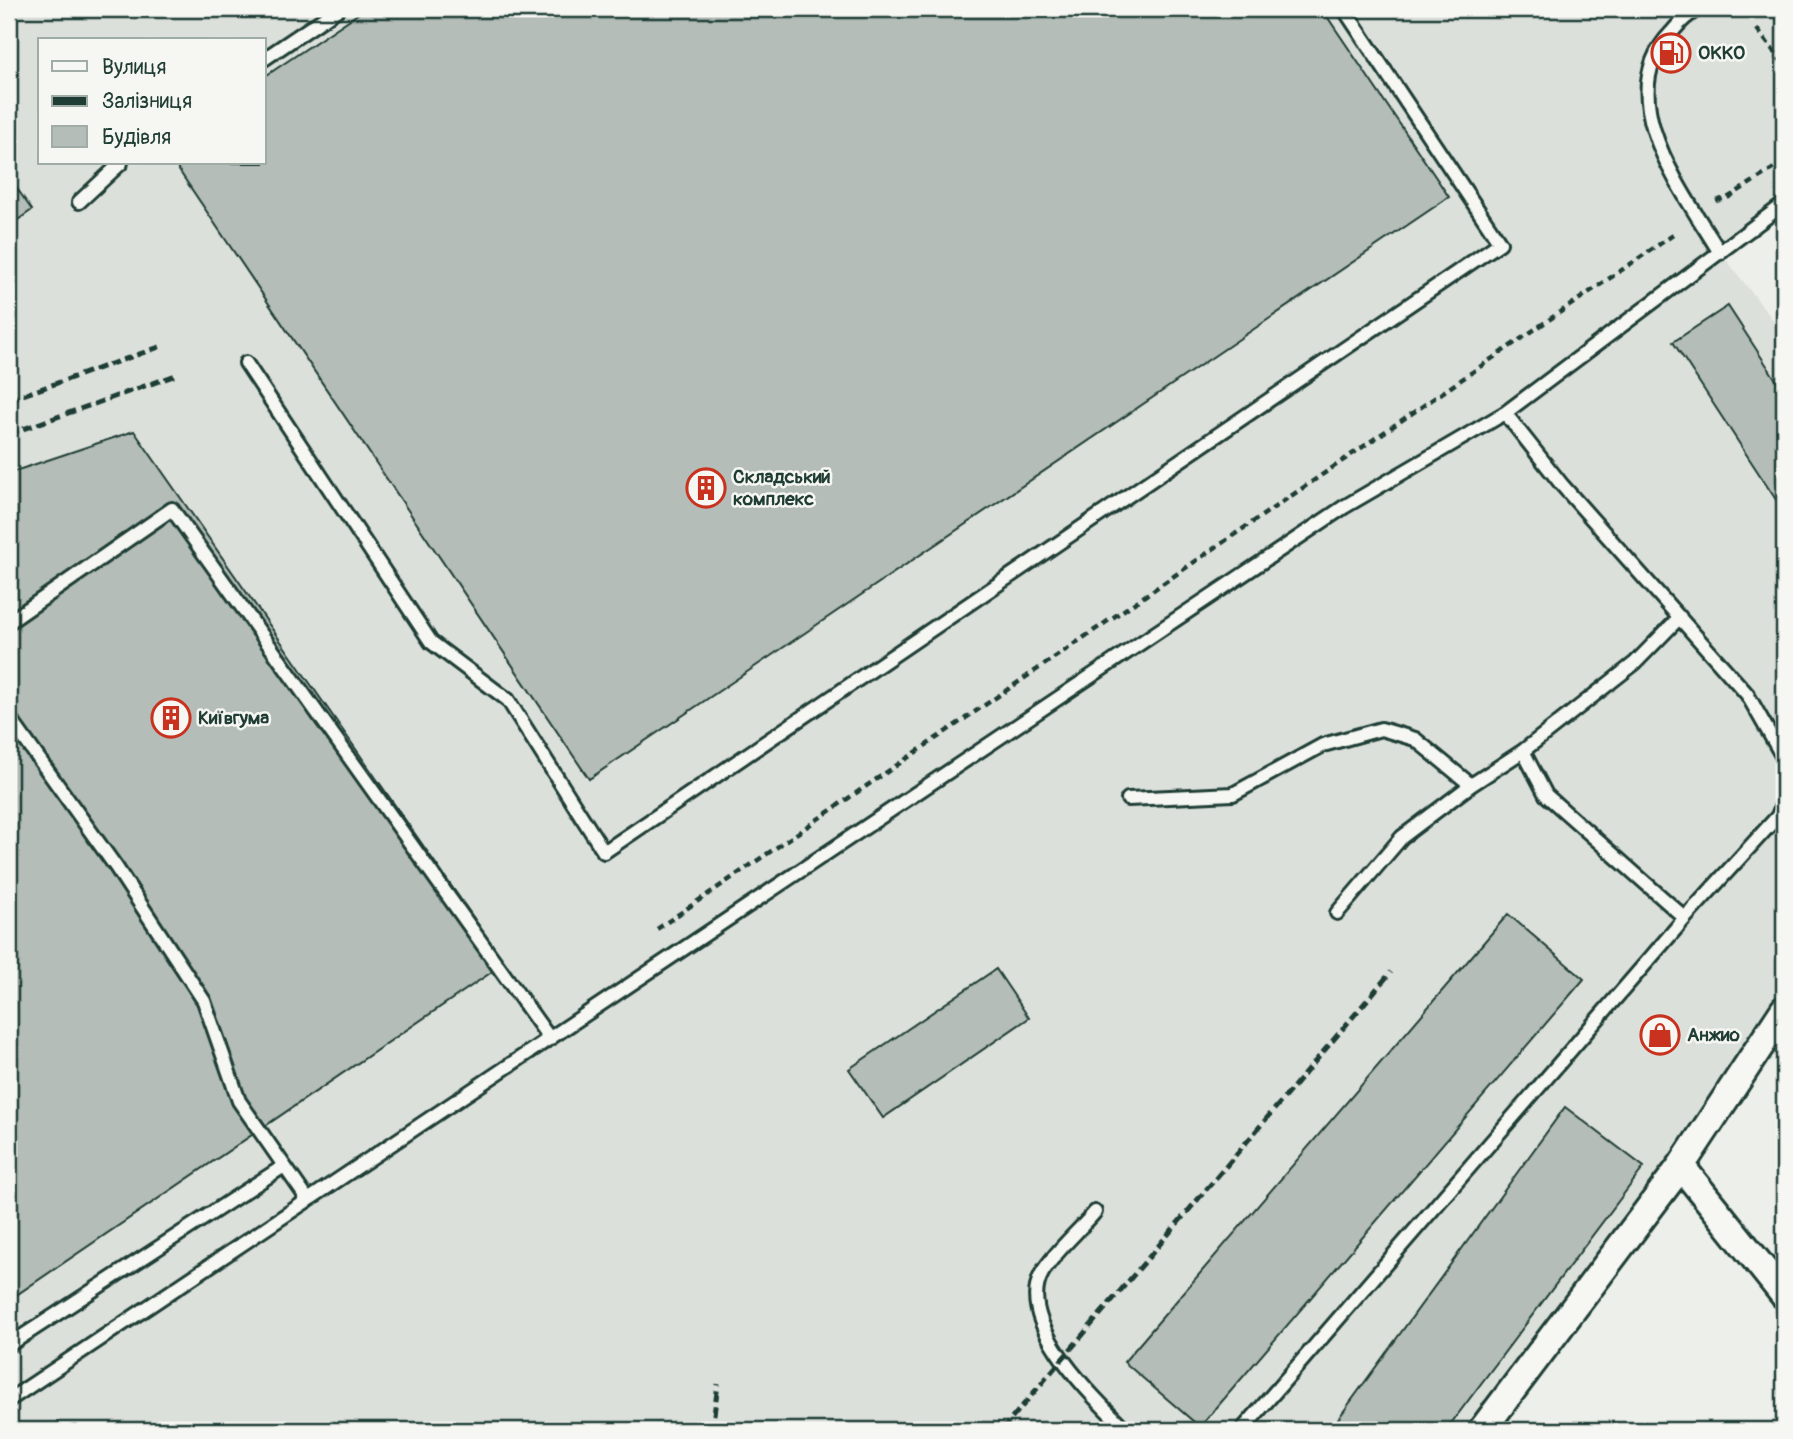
<svg xmlns="http://www.w3.org/2000/svg" width="1793" height="1439" viewBox="0 0 1793 1439" font-family="Pangolin,sans-serif">
  <rect width="100%" height="100%" fill="#edefea"/>
  <filter id="ink" filterUnits="userSpaceOnUse"><feTurbulence type="fractalNoise" baseFrequency=".0143" numOctaves="2"/><feDisplacementMap in="SourceGraphic" scale="14" xChannelSelector="R" yChannelSelector="G"/><feConvolveMatrix kernelMatrix="1 2 1 2 8 2 1 2 1" color-interpolation-filters="sRGB"/></filter>
  <g filter="url(#ink)">
    <!-- built -->
    <path fill="#dce0db" fill-rule="evenodd" d="M9,9H1784V204L1721,253L1784,334V1010L1482,1430H9ZM40,40H264V163H40Z"/>
    <!-- building -->
    <path fill="#b4bdb8" stroke="#1f3d34" stroke-width="2" d="M365,9H1322L1449,197L589,779L174,163H264V77Z
      M9,177L32,210L9,226Z
      M1728,306L1784,392V512L1673,342Z
      M134,431L505,963L9,1300V473Z
      M1508,914L1584,979L1200,1427L1124,1362Z
      M996,969L1029,1018L883,1118L849,1069Z
      M1565,1107L1644,1167L1446,1430H1330Z"/>
    <g fill="none" stroke-linecap="round" stroke-linejoin="round">
      <!-- service casing -->
      <g stroke="#1f3d34" stroke-width="18">
        <path id="service" d="M1699,9C1687,14 1679,24 1671,33C1609,98 1685,194 1720,253
          M264,59L338,9
          M79,202L121,163
          M246,363L431,642L508,700L604,852L1500,243L1344,9
          M1505,413L1562,485L1747,694L1784,759
          M9,622L172,509L550,1039
          M9,717L116,867L204,1001L239,1101L308,1200
          M1523,751L1546,795L1685,918
          M1128,799L1233,794L1323,745L1381,729L1415,739L1471,785
          M1337,913L1402,837L1471,785L1523,751L1635,663L1680,617
          M1095,1212C1079,1231 1055,1251 1042,1273C1014,1323 1094,1397 1126,1430
          M9,1345L284,1166
          M9,1400L1344,507L1505,413L1784,204
          M1242,1430L1685,918L1778,816L1784,800"/>
      </g>
      <!-- minor casing -->
      <g stroke="#1f3d34" stroke-width="32">
        <path id="minor" d="M1681,1166L1784,1295
          M1482,1430L1681,1166L1784,1010"/>
      </g>
      <!-- path -->
      <path stroke="#1f3d34" stroke-width="4.5" stroke-dasharray="7 5" stroke-linecap="butt" d="M1757,29L1784,65
        M1716,201L1729,197L1782,163L1784,167
        M657,929L1673,235"/>
      <!-- service -->
      <use href="#service" stroke="#f6f6f2" stroke-width="12"/>
      <!-- minor -->
      <use href="#minor" stroke="#f6f6f2" stroke-width="26"/>
      <!-- rail -->
      <path stroke="#1f3d34" stroke-width="5" stroke-dasharray="10 5" stroke-linecap="butt" d="M9,400L162,346
        M9,434L176,375
        M712,1430L718,1384
        M1002,1430L1391,972"/>
    </g>
  </g>
  <!-- icons -->
  <defs>
    <g id="fuel-ring" transform="scale(2.0125)"><circle r="9.5" fill="#f6f6f2" stroke="#c8321e" stroke-width="1.5"/><path d="M-5.5-6h7V0h2V4h1.3V-2.5L3-4.5l.8-.8L6-3V5H2.5V1h-1V6h-7ZM-4.2-4.7v3.2H.2V-4.7Z" fill="#c8321e"/></g>
    <g id="building-ring" transform="scale(2.0125)"><circle r="9.5" fill="#f6f6f2" stroke="#c8321e" stroke-width="1.5"/><path d="M-4-6H4V6H1V3H-1V6H-4ZM-2.5-4.3h1.7v1.8h-1.7ZM.8-4.3h1.7v1.8H.8ZM-2.5-1h1.7V.8h-1.7ZM.8-1h1.7V.8H.8Z" fill="#c8321e"/></g>
    <g id="shop-ring" transform="scale(2.0125)"><circle r="9.5" fill="#f6f6f2" stroke="#c8321e" stroke-width="1.5"/><path d="M-5-2.5h2.3a2.7 3.5 0 0 1 5.4 0H5L5.5 6h-11ZM-1.5-2.5h3a1.5 2.3 0 0 0-3 0Z" fill="#c8321e"/></g>
  </defs>
  <g fill-rule="evenodd">
    <use href="#fuel-ring" x="1671" y="53"/>
    <use href="#building-ring" x="706" y="488"/>
    <use href="#building-ring" x="171" y="718"/>
    <use href="#shop-ring" x="1660" y="1035"/>
  </g>
  <g text-anchor="middle" dominant-baseline="central" stroke-width="5" stroke-linejoin="round" paint-order="stroke">
    <!-- poi labels -->
    <g font-size="19" font-weight="bold" fill="#1f3d34" stroke="#f6f6f2" text-anchor="start">
      <text x="1698" y="53">OKKO</text>
      <text x="733" y="477">Складський<tspan x="733" dy="22">комплекс</tspan></text>
      <text x="198" y="718">Київгума</text>
      <text x="1687" y="1035">Анжио</text>
    </g>
  </g>
  <!-- margin -->
  <rect width="1793" height="1439" fill="none" stroke="#f6f6f2" stroke-width="35"/>
  <rect x="18" y="18" width="1758" height="1404" fill="none" stroke="#1f3d34" stroke-width="2.5" filter="url(#ink)"/>
  <!-- legend -->
  <rect x="38" y="38" width="228" height="126" fill="#f6f6f2" stroke="#a0aca6" stroke-width="2"/>
  <rect x="52" y="61" width="35" height="10" fill="#f6f6f2" stroke="#a0aca6" stroke-width="2"/>
  <text x="102" y="74" font-size="21" fill="#1f3d34">Вулиця</text>
  <rect x="52" y="96" width="35" height="10" fill="#1f3d34" stroke="#a0aca6" stroke-width="2"/>
  <text x="102" y="108" font-size="21" fill="#1f3d34">Залізниця</text>
  <rect x="52" y="126" width="35" height="21" fill="#b4bdb8" stroke="#a0aca6" stroke-width="2"/>
  <text x="102" y="144" font-size="21" fill="#1f3d34">Будівля</text>
</svg>
